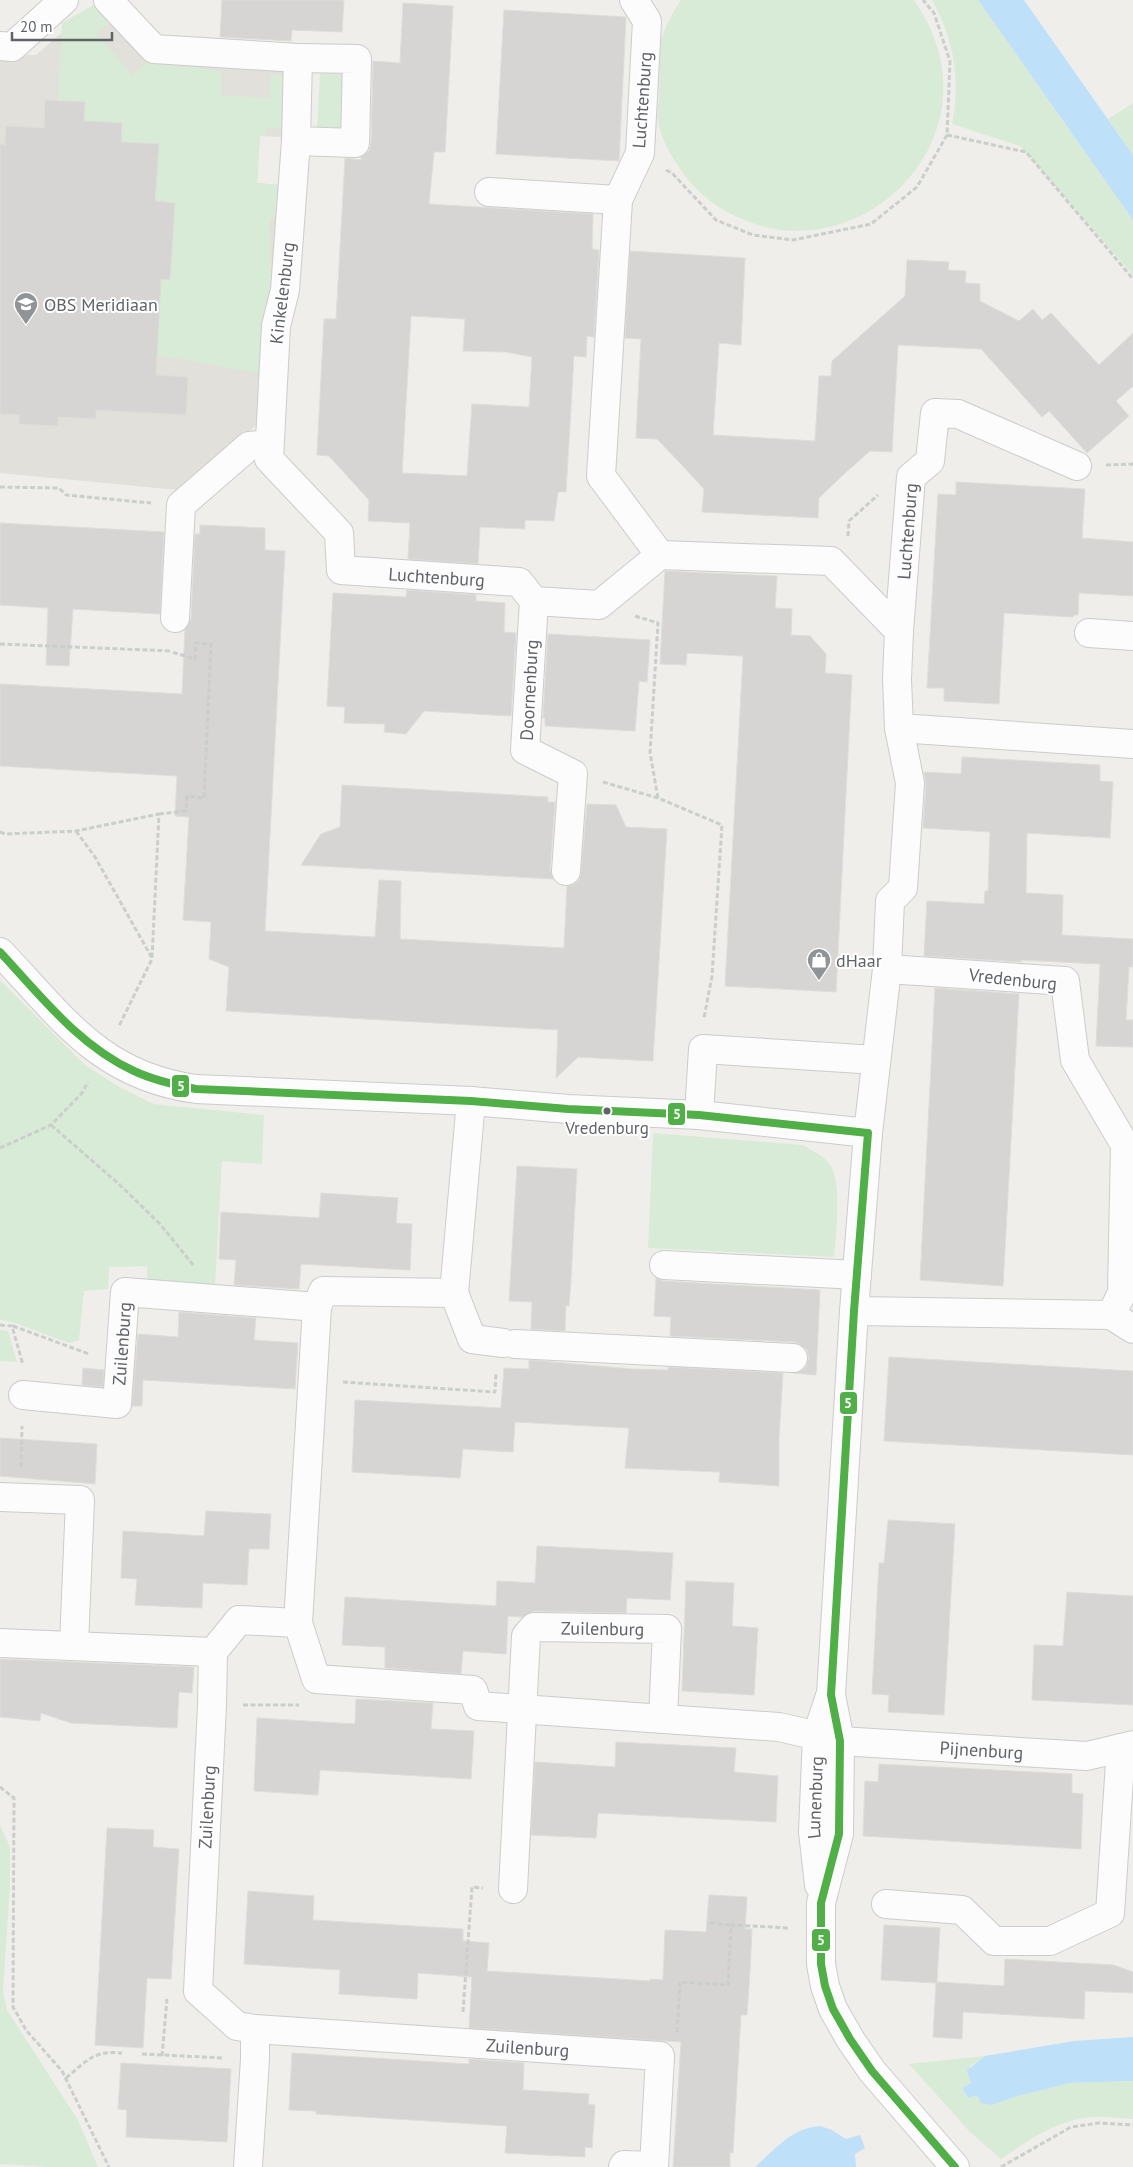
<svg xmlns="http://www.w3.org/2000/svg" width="1133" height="2167" viewBox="0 0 1133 2167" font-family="'PT Sans',sans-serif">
  <rect width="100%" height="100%" fill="#efeeea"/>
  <!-- education -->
  <path fill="#e2e0da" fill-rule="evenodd" d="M99,0L153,60L295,68L264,419L178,490L0,473V54L36,55ZM260,136L283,137L280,185L257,183Z"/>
  <!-- green -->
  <path fill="#d8ebd6" d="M681,0H914C927,19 937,40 941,62C961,168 851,260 750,222C728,214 707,202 691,183C678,168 660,140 658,120C657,113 658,105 659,97C660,79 659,59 661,41C663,31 675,8 681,0Z
    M932,0H978L1133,220V275L1020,146L952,124C961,81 954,39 932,0Z
    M97,3L112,20L96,33L132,75L147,62L222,71L221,95L270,98L271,74L289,77L287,127L266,129V136H260L257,183L280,185L281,210L270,220L271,272L277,282L274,301L262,318L258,373L157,355L161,279L170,280L175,203L155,201L159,144L121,142L84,121L85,102L58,100L62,23Z
    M320,73L344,74L341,130L317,129Z
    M1133,103V155L1108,119Z
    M0,980L85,1065L116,1085L153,1104L264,1115L262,1164L222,1161L215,1286L147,1283V1266L109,1267L108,1289L84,1291L79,1340L69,1343L12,1322L0,1320Z
    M653,1133L803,1145C812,1151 825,1156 831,1166C842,1188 836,1232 834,1257L648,1248Z
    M0,1330L8,1331L17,1362L0,1361Z
    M0,1825L10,1847V1886L3,1992L7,2010L78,2120L98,2167H51L0,2164Z
    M985,2056L970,2066L971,2083L962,2088L968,2098L977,2094L992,2105L1014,2097L1070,2083L1133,2081V2119C1122,2118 1110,2117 1098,2117C1061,2117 1030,2139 1001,2159L970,2132L909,2064Z"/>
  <!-- water -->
  <path fill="#bfe0f9" d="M978,0H1024L1133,155V220Z
    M1133,2037V2081L1070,2083L1014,2097L992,2105L981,2103L977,2095L968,2098L962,2088L971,2083L967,2070L985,2056L1074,2041Z
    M820,2126L832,2130L846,2139L860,2135L865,2148L855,2154L856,2167H755C775,2149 792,2128 820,2126Z"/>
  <!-- building -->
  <path fill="#d6d5d3" stroke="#deddd9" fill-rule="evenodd" d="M222,0H344L342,32L292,30L291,41L220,37Z
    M403,3L453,6L445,152H434L429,204L593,214L592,249L599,250L594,337L587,336L586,357L574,356L566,492H558L554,521L525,520V529L480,527L478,564L408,559L410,523L368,521L369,500L329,456L317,455L324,319H336L345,158L361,160V157L369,151L371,143L373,61L400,63ZM411,316L465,319L463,351L506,352L532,357L529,407L472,404L467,476L402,473Z
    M504,10L626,17L619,161L496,154Z
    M45,100L85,102L84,121L122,123L121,142L159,144L155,201L175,203L170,280L161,279L156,375L188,377L186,415L96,410V419L58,417V426L19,424V415L0,414V144L5,145L6,126L44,128Z
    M630,251L745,258L741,345L719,343L713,435L815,441L819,376H831L832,361L905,296L907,260L949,262L948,270L966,271L965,283L980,284V301L1019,321L1033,309L1042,320L1051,313L1099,365L1133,333V386L1116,401L1129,416L1087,453L1049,411L1042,417L981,349L898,345L892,452L870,451L845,473L819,498L818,518L702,512L704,489L681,464L657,439L636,438L641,339L625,338Z
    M956,482L1085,489L1082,538L1133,542V596L1079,593L1078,615H1074L1073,617L1004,613L999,704L944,701V688H927L938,494L956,495Z
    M0,523L164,532L160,614L73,609L69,666L46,665L48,608L0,605Z
    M200,525L265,528V550L285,551L265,931L375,937L379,880L401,881L400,939L564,948L567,886L573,885L579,880L581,873L587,804L616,805L626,827L667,829L653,1061L578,1057L556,1078L558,1030L226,1011L229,967L209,959L211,922L183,920L189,817L175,816L177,776L0,766V684L182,694L185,629L191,619L195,534H200Z
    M665,571L777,576L775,608L792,609L791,635L810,636L826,654L825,673L852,675L836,992L725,986L743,656L687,653L686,665L660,664Z
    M407,590L476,595V601L505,603L504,632L516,633L511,716L424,711L406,734L384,732L385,724L344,723L345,707L327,706L333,593L406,597Z
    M548,634L650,640L647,682L639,681L635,731L545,726V718H543Z
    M962,757L1100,765V781L1113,782L1110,838L1027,833L1026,893L1063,895L1062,935L1133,939V967H1129L1126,1020H1133V1047L1096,1046L1100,964L1021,960V962L924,956L927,901L984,904L985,891H988L990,832L923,828L926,784L924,772L961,774Z
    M342,785L548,797V802H555L550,870L553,879L301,865L321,834L340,827Z
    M935,988L1019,994L1003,1286L920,1280Z
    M517,1166L577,1169L571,1280L569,1306L566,1305L565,1331L531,1329L532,1302L509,1301Z
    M321,1193L398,1198L396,1223L412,1224L410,1270L301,1264L299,1289L234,1285L236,1260L219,1259L221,1212L319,1218Z
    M656,1278L663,1281L820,1290L816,1375L793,1373L800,1372L806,1367L809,1358L807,1350L801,1345L794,1342L670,1336L671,1317L654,1316Z
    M179,1312L256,1318L254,1340L298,1343L295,1389L143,1380L142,1406H132L138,1334L178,1337Z
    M889,1357L1133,1371V1455L884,1441Z
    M529,1360L632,1369L668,1370V1367L783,1373L779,1438V1486L719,1482L720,1472L625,1468L629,1428L515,1422L513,1452L463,1449L460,1478L352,1472L355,1400L501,1408L504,1368L529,1369Z
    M83,1368L104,1370L103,1387L82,1385Z
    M0,1438L97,1444L95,1484L0,1476Z
    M206,1511L271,1514L269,1549H249L247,1585L203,1583L202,1608L135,1605L137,1579L121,1578L123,1531L204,1536Z
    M888,1520L955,1524L944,1715L888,1712L889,1695L872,1694L879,1563H884Z
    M537,1546L673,1553L670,1600L627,1598L626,1613L534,1611L522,1617L508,1616L506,1654L463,1651L461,1674L385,1668V1647L342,1645L345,1597L496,1606L497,1581L535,1583Z
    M686,1581L734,1583L732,1626L758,1628L754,1695L682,1691Z
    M1067,1592L1133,1596V1705L1032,1700L1034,1645L1063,1646Z
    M0,1659L194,1667L192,1693L179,1692L177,1728L71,1723L41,1713L40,1721L0,1717Z
    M356,1699L433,1703L431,1729L474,1731L471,1779L320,1770L318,1795L254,1791L257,1718L355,1724Z
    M616,1742L736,1748L734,1772L778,1776L776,1822L598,1813L596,1838L531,1835L535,1762L615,1767Z
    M879,1764L1072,1774V1793L1083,1794L1081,1849L863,1836L865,1781L878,1782Z
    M107,1828L154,1830L153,1847L179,1849L171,1979L147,1978L143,2048L95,2045Z
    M248,1891L314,1896L313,1920L463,1929V1941L489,1943L487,1971L650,1981V1979L663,1980L665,1930L706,1932L709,1895L747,1897L745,1929H752L750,1972L747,2015H741L733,2153L730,2152V2167H673L681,2042L469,2028L472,1977L418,1973L417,1999L339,1994L340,1970L244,1964Z
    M884,1925L940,1928L937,1982L1004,1986L1005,1959L1058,1962L1114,1965L1133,1972V1993L1085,1991L1084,2019L963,2012L962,2039L933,2037L936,1983L881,1980Z
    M292,2053L469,2064V2059L524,2063L523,2090L589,2094L588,2104L595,2105L592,2148L585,2147V2157L505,2153L507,2126L316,2114V2111L289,2110Z
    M121,2063L231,2069L227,2142L126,2137L127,2110L118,2109Z"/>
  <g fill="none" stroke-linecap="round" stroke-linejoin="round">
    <!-- minor casing -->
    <g stroke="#cbcccc" stroke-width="30">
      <g id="minor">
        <path id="s1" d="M108,0L154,49L298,58L296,141L285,290L276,326L269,459L339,533L341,570L519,582L534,601L599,605L660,555L831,561L899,631L897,679L899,728L910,783L903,888L890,901L887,969"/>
        <path d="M634,0L647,21L640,153L618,200L601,476L660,555"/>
        <path d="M0,46L12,47L64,0"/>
        <path d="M296,141L355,143L357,59L298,58"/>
        <path d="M489,192L618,200"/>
        <path d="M534,601L525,750L573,774L566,871"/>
        <path d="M175,618L181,505L249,446L269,444"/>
        <path id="s2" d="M899,631L911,477L930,461L935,413L958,414L1077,466"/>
        <path d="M1089,633L1133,636"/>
        <path d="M899,728L1133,744"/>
        <path id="s3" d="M471,1101L454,1293L323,1291L317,1307L298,1623L239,1620L213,1652L212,1705L198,1991L237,2026L255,2029L660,2056L654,2166L624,2165L623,2167"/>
        <path d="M699,1115L703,1049L876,1060"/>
        <path d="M664,1265L857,1275"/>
        <path d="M454,1293L472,1339L503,1343"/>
        <path d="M854,1311L1111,1315L1122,1293L1125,1145L1075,1060L1065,981L887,969L868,1133"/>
        <path d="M1111,1315L1133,1329"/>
        <path d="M515,1344L793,1358"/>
        <path id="s4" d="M23,1395L117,1404L125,1292L317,1307"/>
        <path d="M0,1497L80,1500L74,1645"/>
        <path id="s5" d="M298,1623L316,1679L473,1690L478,1706L779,1727L840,1741L1087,1756L1133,1745"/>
        <path d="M0,1643L213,1652"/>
        <path id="s6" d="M513,1889L526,1636L534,1627L667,1629L663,1719"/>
        <path d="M886,1904L962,1910L994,1941H1050L1110,1913L1121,1748"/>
        <path d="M248,2167L255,2059V2029"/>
      </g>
    </g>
    <!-- tertiary casing -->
    <g stroke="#cbcccc" stroke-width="30">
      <g id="tertiary">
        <path d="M0,952C62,1017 100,1076 196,1089L471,1101L568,1109L699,1115L868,1133L854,1311L831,1695L840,1741L839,1834L821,1903V1964L825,1986L833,2009L850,2039L872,2071L955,2167"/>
        <path id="s7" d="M819,1885L813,1832L817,1735L830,1696"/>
      </g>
    </g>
    <!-- path -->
    <path stroke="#cacfcc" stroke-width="3" stroke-dasharray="5 2.5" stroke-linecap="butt" d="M947,135L1026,152L1133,279
      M666,170L672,173L716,220L753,235L793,240L871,224L917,187L947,135L950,61L934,13L923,0
      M1106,465L1133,464
      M0,487L59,488L66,495L151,503
      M848,536L849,521L878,495
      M635,616L658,623L650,753L658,798
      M0,644L172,651
      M603,782L658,798L722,825L712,976L704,1018
      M159,814L186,811L187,796L204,798L211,644L196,643L195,659L172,652
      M76,831L95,857L152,958
      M0,832L5,834L76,831L159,814L152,959L119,1026
      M51,1125L120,1185L160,1224L194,1266
      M0,1148L51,1125L82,1093L88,1082
      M0,1325L12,1326L23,1365
      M13,1326L89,1354
      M343,1382L495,1392L496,1373
      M21,1467L22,1426
      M243,1705H299
      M0,1787L14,1798L13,2007L26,2030L62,2071L109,2167
      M710,1923L731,1925
      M463,2012L472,1887L483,1888
      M677,2032L680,1982L728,1985L731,1925L790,1928
      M142,2054L224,2058
      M162,2056L167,1999
      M66,2078C87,2061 93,2050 122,2053
      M1001,2167L1071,2127L1099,2123L1133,2125"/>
    <!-- minor -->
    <use href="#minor" stroke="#fdfcfc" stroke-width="28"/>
    <!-- tertiary -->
    <use href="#tertiary" stroke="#fdfcfc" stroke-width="28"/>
    <!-- bus-1 casing -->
    <g stroke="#fff" stroke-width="11">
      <path id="bus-1" d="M0,952C40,995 79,1046 134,1071C153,1080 175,1085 196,1089L471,1101L568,1109L699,1115L868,1133
        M868,1133L854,1311L831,1695L840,1741L839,1834L821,1903V1964L825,1986L833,2009L850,2039L872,2071L955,2167"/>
    </g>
    <!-- bus-1 -->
    <use href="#bus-1" stroke="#50af46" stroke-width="8"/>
  </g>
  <!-- icons -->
  <defs>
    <g id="school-pin" transform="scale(1.25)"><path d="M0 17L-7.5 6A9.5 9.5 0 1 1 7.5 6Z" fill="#919496" stroke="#fff"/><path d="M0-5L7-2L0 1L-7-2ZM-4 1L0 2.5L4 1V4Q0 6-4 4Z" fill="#fff"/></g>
    <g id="shop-pin" transform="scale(1.25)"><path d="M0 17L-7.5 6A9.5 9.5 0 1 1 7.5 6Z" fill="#919496" stroke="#fff"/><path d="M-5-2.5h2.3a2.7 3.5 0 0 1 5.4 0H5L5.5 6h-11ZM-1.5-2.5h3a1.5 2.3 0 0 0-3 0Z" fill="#fff"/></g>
  </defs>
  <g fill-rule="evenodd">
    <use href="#school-pin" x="26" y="304"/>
    <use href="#shop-pin" x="819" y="960"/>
  </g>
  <!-- markers -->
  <circle fill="#5f6368" stroke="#fff" stroke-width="2" cx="607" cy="1111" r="4.5"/>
  <g text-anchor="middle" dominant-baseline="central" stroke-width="4" stroke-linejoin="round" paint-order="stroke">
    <!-- bus labels -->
    <g font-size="17" fill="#5f6368" stroke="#fff">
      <text x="607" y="1128">Vredenburg</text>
    </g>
    <!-- street labels -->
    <g font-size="18" fill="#5f6368" stroke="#fff">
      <text transform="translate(642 100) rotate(-86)">Luchtenburg</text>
      <text transform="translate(282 293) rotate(-83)">Kinkelenburg</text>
      <text stroke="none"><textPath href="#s2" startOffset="100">Luchtenburg</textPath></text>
      <text stroke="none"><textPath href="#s1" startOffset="849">Luchtenburg</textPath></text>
      <text transform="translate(529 690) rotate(-87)">Doornenburg</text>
      <text transform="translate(1013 979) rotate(6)">Vredenburg</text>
      <text stroke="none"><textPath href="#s4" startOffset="155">Zuilenburg</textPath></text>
      <text stroke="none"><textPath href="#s6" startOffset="334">Zuilenburg</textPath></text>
      <text stroke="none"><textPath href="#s5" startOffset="739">Pijnenburg</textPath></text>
      <text stroke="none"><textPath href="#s7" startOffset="88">Lunenburg</textPath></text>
      <text transform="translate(207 1807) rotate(-87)">Zuilenburg</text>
      <text stroke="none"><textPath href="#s3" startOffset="1441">Zuilenburg</textPath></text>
    </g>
    <!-- poi labels -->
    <g font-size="18" fill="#5f6368" stroke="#fff" text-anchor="start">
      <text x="44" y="304">OBS Meridiaan</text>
      <text x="836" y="960">dHaar</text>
    </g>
  </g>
  <g stroke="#fff" stroke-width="2">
    <rect x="171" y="1074" width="19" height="24" rx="5" fill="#50af46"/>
    <rect x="667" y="1102" width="19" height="24" rx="5" fill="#50af46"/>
    <rect x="839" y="1391" width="19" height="24" rx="5" fill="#50af46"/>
    <rect x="811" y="1928" width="20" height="24" rx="5" fill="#50af46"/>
  </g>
  <g font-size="14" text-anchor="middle" font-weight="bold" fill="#fff">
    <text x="181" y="1091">5</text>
    <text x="677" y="1119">5</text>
    <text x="848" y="1408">5</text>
    <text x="821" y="1945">5</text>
  </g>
  <!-- scale -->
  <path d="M12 32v8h100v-8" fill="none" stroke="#5f6368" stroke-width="2.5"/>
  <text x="20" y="32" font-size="15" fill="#5f6368" stroke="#ffffff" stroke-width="4" paint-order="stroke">20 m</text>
</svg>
